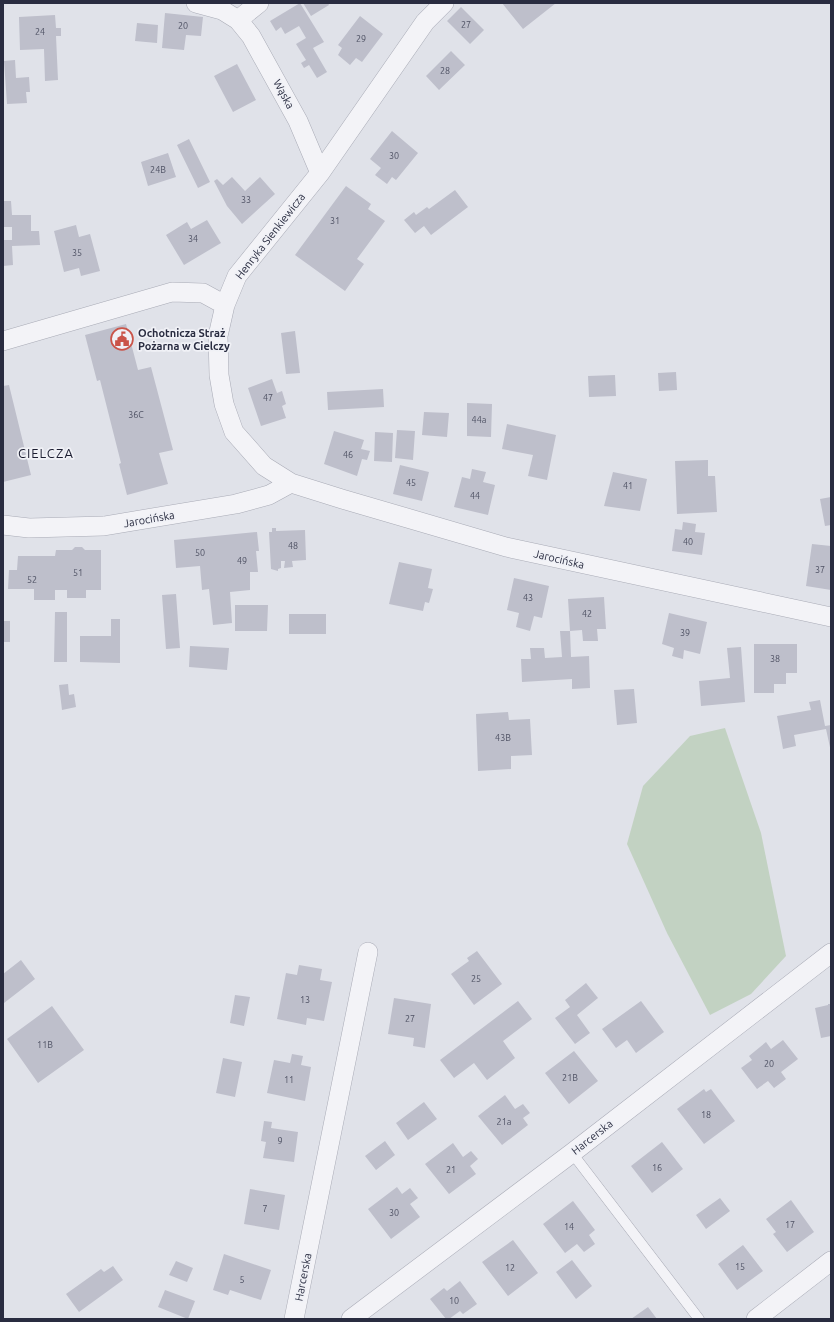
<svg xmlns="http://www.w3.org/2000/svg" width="834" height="1322" viewBox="0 0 834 1322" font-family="Ubuntu,sans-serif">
  <rect width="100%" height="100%" fill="#e0e2e9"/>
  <!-- green -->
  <path fill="#c2d2c2" d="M725,728L761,833L786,956L751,994L710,1015L667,933L627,844L643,786L690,736Z"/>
  <!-- building -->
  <path fill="#bebfcb" d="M300,3L324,42L313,48L327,72L317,78L309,65L304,68L301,63L306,60L296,44L306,38L299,26L285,34L281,27L276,31L270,21Z
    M303,3H328L329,5L311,16Z
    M502,3H556L523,29Z
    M461,7L484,30L470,44L447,21Z
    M165,13L203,17L201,36L186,35L184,50L162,48Z
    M55,15L56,28H61V36H56L58,80L45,81L44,49L20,50L19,17Z
    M360,16L383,34L362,62L356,58L350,65L338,55L342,48L338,45Z
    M137,23L158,25L157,43L135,41Z
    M451,51L465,65L439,90L426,76Z
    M15,60L16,78L29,77L30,92H26L27,103L7,104L4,61Z
    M237,64L256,100L233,112L214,76Z
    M392,131L418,153L396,180L392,177L387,184L375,175L381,168L370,159Z
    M189,139L210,182L198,188L177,145Z
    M168,153L176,177L148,186L141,162Z
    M232,177L245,191L260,177L275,194L242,224L227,206L214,181L217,179L223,185Z
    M346,186L371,204L368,209L385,221L357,259L364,264L345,291L295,255Z
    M455,190L468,207L431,235L424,226L415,233L404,220L414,212L416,215L427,207L429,209Z
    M3,201H11L12,215H31V231H39L40,245L12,246L13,265L3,266V240H12V227H3Z
    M207,220L221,243L184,265L166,235L187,222L191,229Z
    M76,225L79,237L90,234L100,271L81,276L79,268L64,272L54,231Z
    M126,324L138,370L151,367L173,450L159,453L168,484L127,495L119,464L121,463L100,380L97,381L85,335Z
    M295,331L300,373L286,374L281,333Z
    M676,372L677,390L659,391L658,373Z
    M615,375L616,396L589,397L588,376Z
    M272,379L277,393L282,391L286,404L282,406L286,418L261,426L248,388Z
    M9,385L31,475L3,482V386Z
    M383,389L384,407L328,410L327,392Z
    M467,403L492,404L491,437L467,436Z
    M424,412L449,413L447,437L422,435Z
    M507,424L556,435L547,480L528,476L533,455L502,449Z
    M397,430L415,431L413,460L395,458Z
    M334,431L364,440L361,449L370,451L367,460L362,459L357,476L324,464Z
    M375,432L393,433L392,462L374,461Z
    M708,460V476H715L717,512L677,514L675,461Z
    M400,465L429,472L422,501L393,494Z
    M472,469L486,472L483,482L495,485L488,515L454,507L462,477L470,479Z
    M613,472L647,479L640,511L604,506Z
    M831,497V525L825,526L820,499Z
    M683,522L696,524L695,532L705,533L702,555L672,551L675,529L682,530Z
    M272,528H276V531L305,530L306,560L292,561L293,567L284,568L285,561H281V568L278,569V571L271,569L269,532H272Z
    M257,532L259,551H256L258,572H250V590L230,592L232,623L213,625L209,589L202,590L200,566L176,568L174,540Z
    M812,544L831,546V590L806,586Z
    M75,547H82L85,550H101V590H86V598H67V590H55V600H34V589H8L9,570H17L18,556H55L56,550H72Z
    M399,562L432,569L428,588L433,589L429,603L425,602L423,611L389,604Z
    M514,578L549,586L542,618L534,616L530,631L516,627L519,613L507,610Z
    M176,594L180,648L166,649L162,595Z
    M604,597L606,629H597L598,641H583L582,630L570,631L571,657L589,656L590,688L572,689V679L522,682L521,659H531L530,648H544L545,658L562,657L560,631H570L568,599Z
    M235,605H268L267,631H235Z
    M55,612H67V662H54Z
    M669,613L707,622L700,654L684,650L683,659L672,656L674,648L662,644Z
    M289,614H326V634H289Z
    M111,619H120V663L80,662V636H111Z
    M3,621H10V642H3Z
    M754,644H797V673H786V684H774V693H754Z
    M190,646L229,648L227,670L189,667Z
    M741,647L745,702L701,706L699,681L730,678L727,648Z
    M68,684L69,695L74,694L76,707L62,710L59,685Z
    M634,689L637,723L617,725L614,690Z
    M820,700L825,726L831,725V752L826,729L794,735L796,746L783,749L777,716L811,710L809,702Z
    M508,712L509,720L530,719L532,755L511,756V769L478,771L476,714Z
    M477,951L502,984L474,1005L451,974L469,961L467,958Z
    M21,960L35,979L4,1003L3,974Z
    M299,965L322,969L320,980L332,982L324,1021L307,1018L306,1025L277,1019L286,973L297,975Z
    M586,983L598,998L577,1015L590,1033L575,1044L555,1018L570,1007L565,1000Z
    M235,995L250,997L244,1026L230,1023Z
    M394,998L431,1004L425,1048L413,1046L414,1038L388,1034Z
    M518,1001L532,1019L503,1041L515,1058L487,1080L474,1063L454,1078L440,1060Z
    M641,1001L664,1032L636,1053L627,1040L616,1048L602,1029Z
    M828,1004H831V1036L821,1038L815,1008L828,1005Z
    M52,1006L84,1050L38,1083L7,1039Z
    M783,1040L798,1059L781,1072L786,1079L774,1088L768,1081L757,1089L741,1068L752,1060L749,1056L766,1042L771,1049Z
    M574,1051L598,1081L569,1104L545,1073Z
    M292,1054L303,1056L301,1065L311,1067L305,1101L267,1093L274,1060L290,1063Z
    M223,1058L242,1062L235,1097L216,1093Z
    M704,1089L706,1092L711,1089L735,1121L704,1144L677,1109Z
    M505,1095L515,1109L523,1104L530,1113L523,1118L528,1125L502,1145L478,1116Z
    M424,1102L437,1119L408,1140L396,1123Z
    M264,1121L272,1122L271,1128L298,1132L294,1162L263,1158L266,1142L261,1141Z
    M385,1141L395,1155L376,1170L365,1156Z
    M662,1142L683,1169L652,1193L631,1166Z
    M453,1143L463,1157L471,1151L478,1159L470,1166L476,1174L449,1194L425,1164Z
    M397,1187L402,1194L410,1188L418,1198L410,1204L420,1217L391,1239L368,1209Z
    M250,1189L285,1195L279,1230L244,1224Z
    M720,1198L730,1211L706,1229L696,1215Z
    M791,1200L814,1232L787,1252L773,1234L776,1232L766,1219Z
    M573,1201L595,1230L589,1235L595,1244L584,1252L577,1244L565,1253L543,1224Z
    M513,1240L538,1273L508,1296L482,1262Z
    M743,1245L763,1271L737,1290L718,1264Z
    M224,1254L271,1270L261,1300L230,1290L228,1295L213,1290Z
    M572,1260L592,1286L576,1299L556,1272Z
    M176,1261L193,1268L187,1282L169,1275Z
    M113,1266L123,1280L79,1312L66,1294L101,1269L104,1272Z
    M460,1281L477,1304L463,1314L460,1311L449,1319H446L430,1299L444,1288L447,1291Z
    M165,1290L195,1301L188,1319L158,1307Z
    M648,1307L657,1319H631Z"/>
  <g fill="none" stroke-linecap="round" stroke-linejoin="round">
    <!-- service casing -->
    <g stroke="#a9abb6" stroke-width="11">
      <path id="service" d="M572,1153L699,1319"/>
    </g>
    <!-- minor casing -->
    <g stroke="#a9abb6" stroke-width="20">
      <path id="minor" d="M196,3L222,10L238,20L251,36L298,121L320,173
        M444,3L425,22L320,173L237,276L225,305L218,336L219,375L224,404L234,432L264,466L291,483L342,499L506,547L831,617
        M238,20L259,3
        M3,341L172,292L203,293L225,305
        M3,525L29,528L104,526L236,504L269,495L291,483
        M294,1319L368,952
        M351,1319L572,1153L831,953
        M756,1319L831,1261"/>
    </g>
    <!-- service -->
    <use href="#service" stroke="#f3f3f7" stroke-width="10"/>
    <!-- minor -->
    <use href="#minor" stroke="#f3f3f7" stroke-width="19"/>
  </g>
  <!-- icons -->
  <defs>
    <g id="civic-ring" transform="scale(1.15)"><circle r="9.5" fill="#f0f1f6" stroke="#ca5449" stroke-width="1.5"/><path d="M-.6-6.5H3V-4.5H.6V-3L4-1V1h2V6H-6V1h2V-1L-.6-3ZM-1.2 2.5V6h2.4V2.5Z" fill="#ca5449"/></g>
  </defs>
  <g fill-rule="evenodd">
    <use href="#civic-ring" x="122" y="339"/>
  </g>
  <g text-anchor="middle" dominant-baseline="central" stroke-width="3.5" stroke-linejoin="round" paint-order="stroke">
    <!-- number labels -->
    <g font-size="9" fill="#4e5163">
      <text x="466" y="25">27</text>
      <text x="183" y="26">20</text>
      <text x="40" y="32">24</text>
      <text x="361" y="39">29</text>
      <text x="445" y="71">28</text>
      <text x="394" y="156">30</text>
      <text x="158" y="170">24B</text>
      <text x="246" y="200">33</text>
      <text x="335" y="221">31</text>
      <text x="193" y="239">34</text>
      <text x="77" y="253">35</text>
      <text x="268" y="398">47</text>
      <text x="136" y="415">36C</text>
      <text x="479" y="420">44a</text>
      <text x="348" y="455">46</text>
      <text x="411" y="483">45</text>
      <text x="628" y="486">41</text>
      <text x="475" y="496">44</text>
      <text x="688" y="542">40</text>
      <text x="293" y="546">48</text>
      <text x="200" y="553">50</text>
      <text x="242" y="561">49</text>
      <text x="820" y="570">37</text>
      <text x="78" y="573">51</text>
      <text x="32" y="580">52</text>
      <text x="528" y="598">43</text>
      <text x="587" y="614">42</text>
      <text x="685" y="633">39</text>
      <text x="775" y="659">38</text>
      <text x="503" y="738">43B</text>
      <text x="476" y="979">25</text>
      <text x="305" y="1000">13</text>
      <text x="410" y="1019">27</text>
      <text x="45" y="1045">11B</text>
      <text x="769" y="1064">20</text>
      <text x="570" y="1078">21B</text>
      <text x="289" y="1080">11</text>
      <text x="706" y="1115">18</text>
      <text x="504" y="1122">21a</text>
      <text x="280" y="1141">9</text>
      <text x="657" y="1168">16</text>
      <text x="451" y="1170">21</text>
      <text x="265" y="1209">7</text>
      <text x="394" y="1213">30</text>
      <text x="790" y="1225">17</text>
      <text x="569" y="1227">14</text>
      <text x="740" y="1267">15</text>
      <text x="510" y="1268">12</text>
      <text x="242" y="1280">5</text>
      <text x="454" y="1301">10</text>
    </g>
    <!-- street labels -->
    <g font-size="11" fill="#292c40" stroke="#f0f1f6">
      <text transform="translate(284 94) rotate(62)">Wąska</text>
      <text transform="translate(270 236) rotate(-52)">Henryka Sienkiewicza</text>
      <text transform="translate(149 519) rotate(-10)">Jarocińska</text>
      <text transform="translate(559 559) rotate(13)">Jarocińska</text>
      <text transform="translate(592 1137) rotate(-38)">Harcerska</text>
      <text transform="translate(303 1277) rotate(-79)">Harcerska</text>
    </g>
    <!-- poi labels -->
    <g font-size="11" font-weight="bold" fill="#292c40" stroke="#f0f1f6" text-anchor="start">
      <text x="138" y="333">Ochotnicza Straż<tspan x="138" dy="13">Pożarna w Cielczy</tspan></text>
    </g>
    <!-- quarter labels -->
    <g font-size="13" letter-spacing="1" fill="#1b1d31" stroke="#f0f1f6">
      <text x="46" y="453">CIELCZA</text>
    </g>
  </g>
  <!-- border -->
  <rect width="834" height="1322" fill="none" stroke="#292c40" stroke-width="8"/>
</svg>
